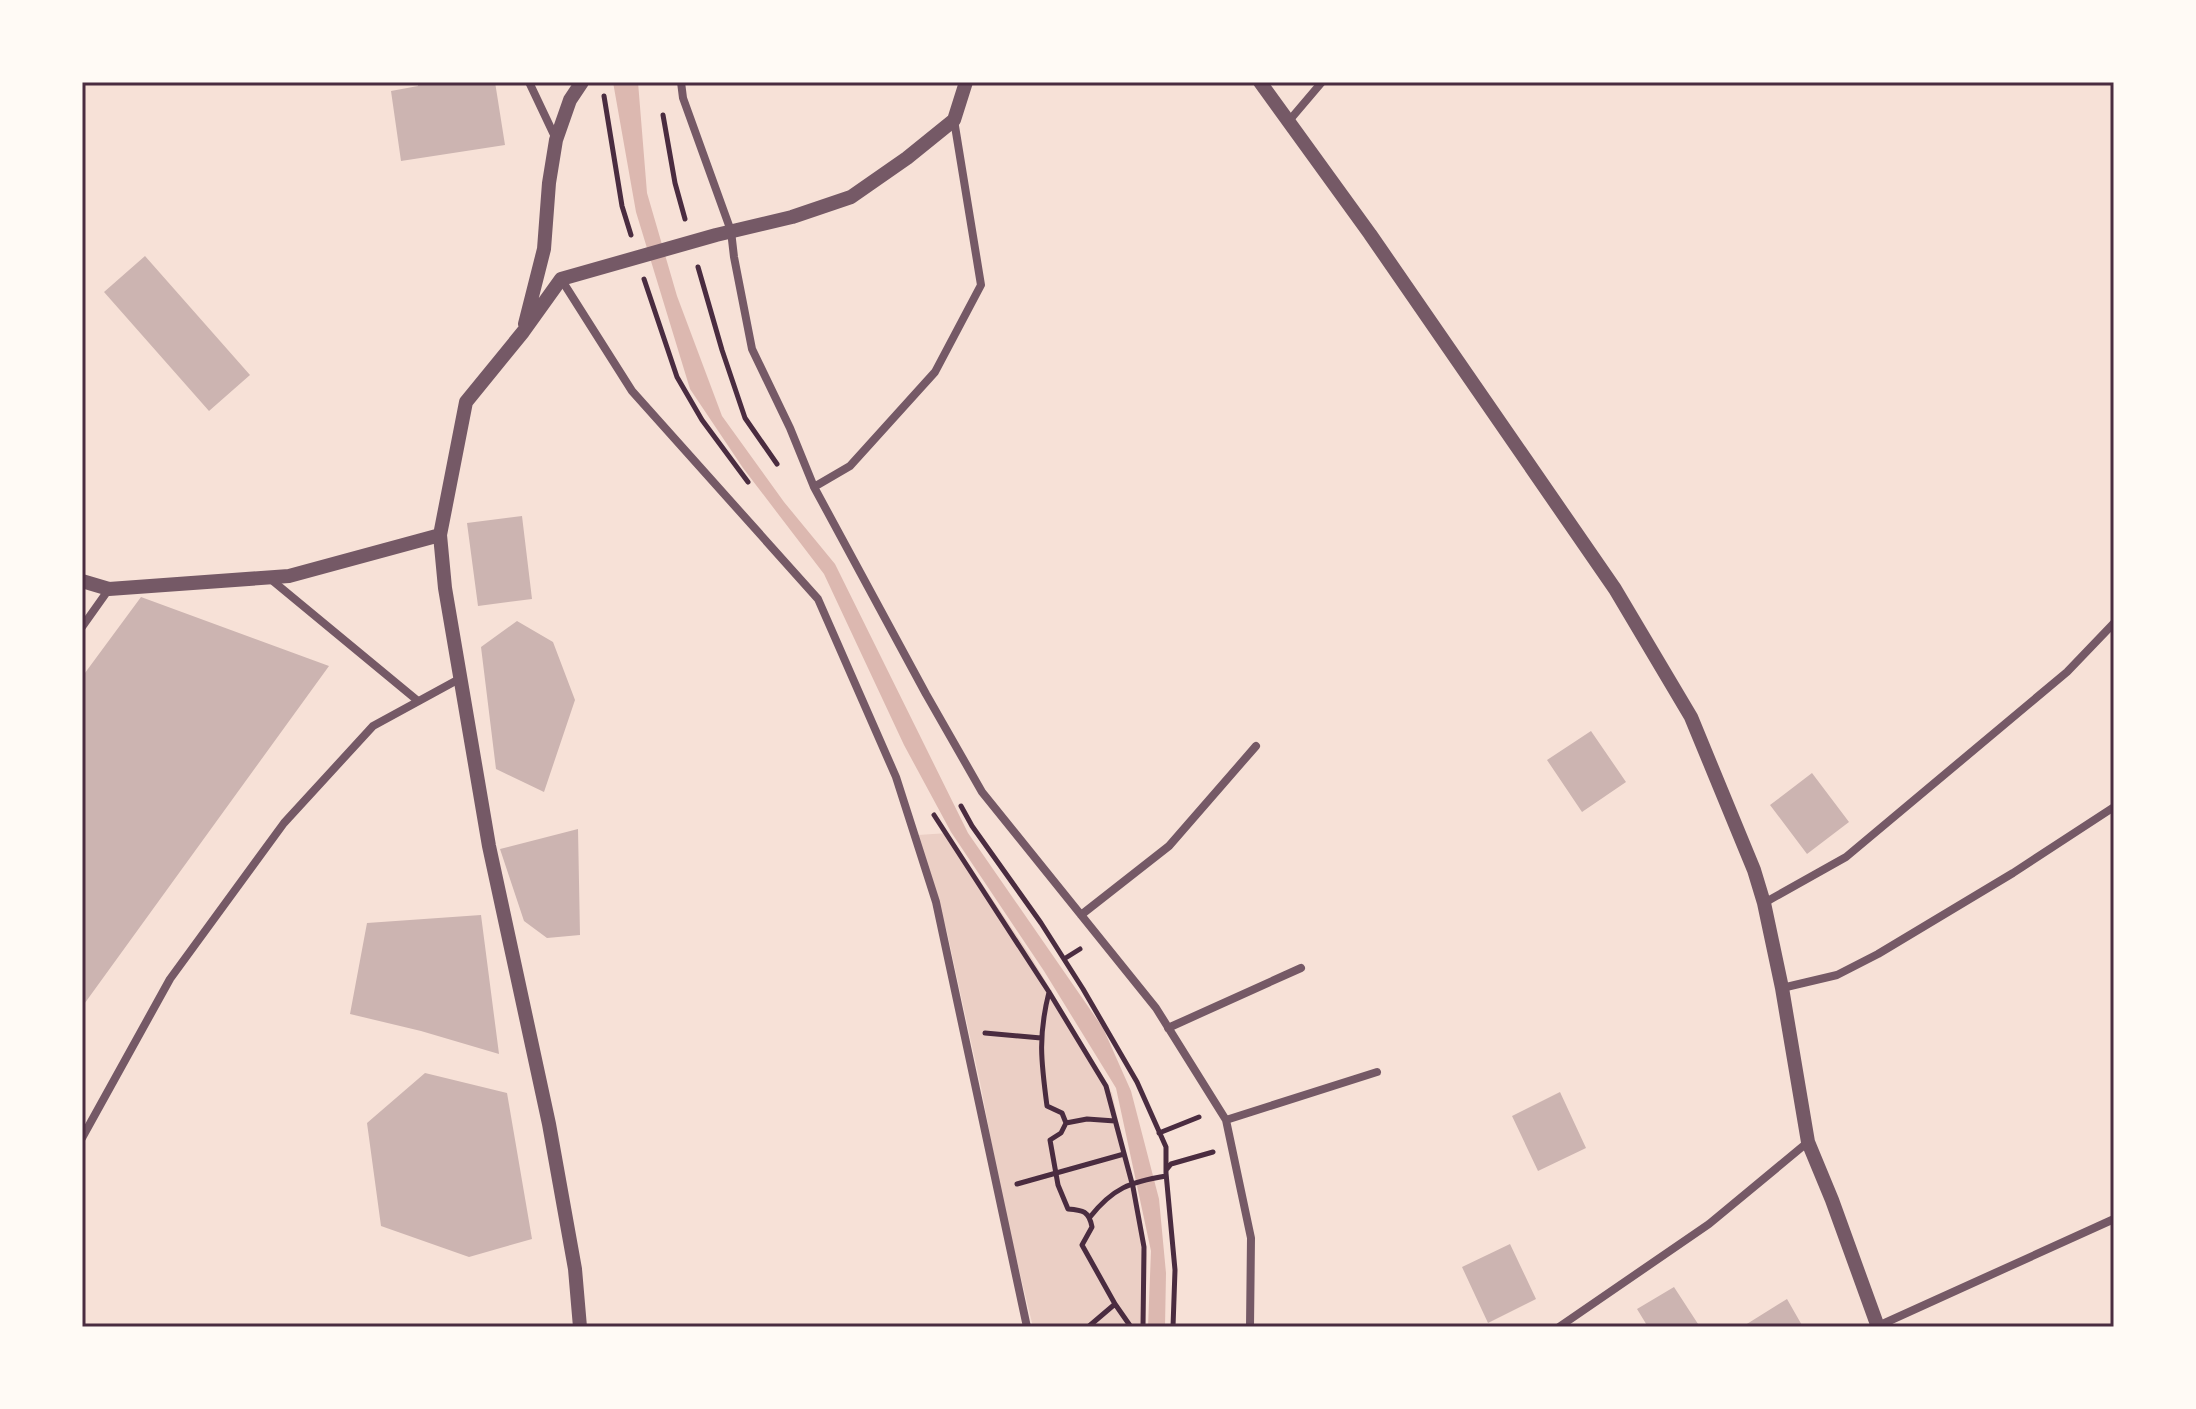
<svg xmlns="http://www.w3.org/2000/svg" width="2196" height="1409" viewBox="0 0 2196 1409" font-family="'DM Sans',sans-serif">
  <rect width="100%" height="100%" fill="#f7e1d7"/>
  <!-- green -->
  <path fill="#ebcfc5" d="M948,833L1030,955L1112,1093L1147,1255L1145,1327H1033L1003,1204L981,1087L947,932L918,835Z"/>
  <!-- water -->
  <path fill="#dcb8b0" d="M613,82H638L647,193L677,296L722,416L784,502L835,564L968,833L1103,1028L1131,1091L1159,1199L1166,1273L1165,1327H1148L1151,1251L1116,1088L1044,971L951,832L904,745L824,574L743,468L690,389L636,212Z"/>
  <!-- building -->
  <path fill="#ccb4b1" d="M418,82H495L505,145L401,161L391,91L418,86Z
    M145,256L250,375L209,411L104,292Z
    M522,516L532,599L478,606L467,523Z
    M141,597L329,666L82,1007V677Z
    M517,621L553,642L575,700L544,792L496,769L481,647Z
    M1591,731L1626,782L1582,812L1547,760Z
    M1812,773L1849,822L1807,854L1770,805Z
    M578,829L580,935L547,938L524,921L500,849Z
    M481,915L499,1054L421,1031L350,1014L367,923Z
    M425,1073L507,1093L532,1239L469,1257L381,1226L367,1123Z
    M1560,1092L1586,1148L1538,1171L1512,1116Z
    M1510,1244L1536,1299L1488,1323L1462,1267Z
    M1674,1287L1700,1327H1648L1637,1309Z
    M1787,1299L1803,1327H1742Z"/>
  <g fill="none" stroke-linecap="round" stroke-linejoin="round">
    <!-- path -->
    <path stroke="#4a2c40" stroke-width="5" d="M604,96L622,206L631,235
      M663,115L675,183L685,219
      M698,267L722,350L745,418L777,464
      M644,279L677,377L702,420L748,482
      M961,806L972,826L1041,923L1083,989L1137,1082L1166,1147V1173L1175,1270L1173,1327
      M934,815L1049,992L1106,1086L1133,1187L1144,1247L1143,1327
      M1064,959L1080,949
      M1049,992C1038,1036 1041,1061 1047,1106L1062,1113L1066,1123L1061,1133L1050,1140L1058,1185L1068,1209C1083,1210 1089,1211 1092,1227L1082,1245L1115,1304
      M985,1033L1041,1038
      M1066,1123L1087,1119L1115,1121
      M1159,1133L1199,1117
      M1167,1169L1171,1164L1213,1152
      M1017,1184L1124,1154
      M1090,1217C1113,1188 1130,1182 1166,1176
      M1088,1327L1115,1304L1131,1327"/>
    <!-- minor -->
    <path stroke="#755966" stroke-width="8" d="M529,82L556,139
      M681,82L683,98L731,231L734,257L752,349L790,428L814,487L926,694L982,792L1156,1008L1226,1120L1251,1238L1250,1327
      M1288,122L1322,82
      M561,279L632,391L818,599L896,777L936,902L1027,1327
      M814,487L850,466L935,372L981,285L954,120
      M268,577L418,701
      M82,627L109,589
      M1764,903L1846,857L2067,672L2114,623
      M1081,915L1169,846L1256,746
      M1782,988L1837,975L1878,954L2013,873L2114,807
      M1168,1028L1301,968
      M1226,1120L1377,1072
      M82,1138L170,979L284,823L373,726L461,678
      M1878,1326L2114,1219
      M1559,1327L1709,1224L1808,1142"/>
    <!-- tertiary -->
    <path stroke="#755966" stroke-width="14" d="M1260,82L1370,234L1615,589L1691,717L1754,870L1764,903L1782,988L1808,1142L1832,1200L1878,1327
      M525,324L544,249L549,183L556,140L570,100L582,82
      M82,581L109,589L289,576L440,535
      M580,1327L575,1269L549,1124L489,846L445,588L440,535L466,402L523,332L561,279L716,235L792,217L851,197L907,158L954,120L966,82"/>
  </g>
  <!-- border -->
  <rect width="2196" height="1409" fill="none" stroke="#fffaf5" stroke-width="168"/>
  <rect x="84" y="84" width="2028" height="1241" fill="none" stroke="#4a2c40" stroke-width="3"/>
</svg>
